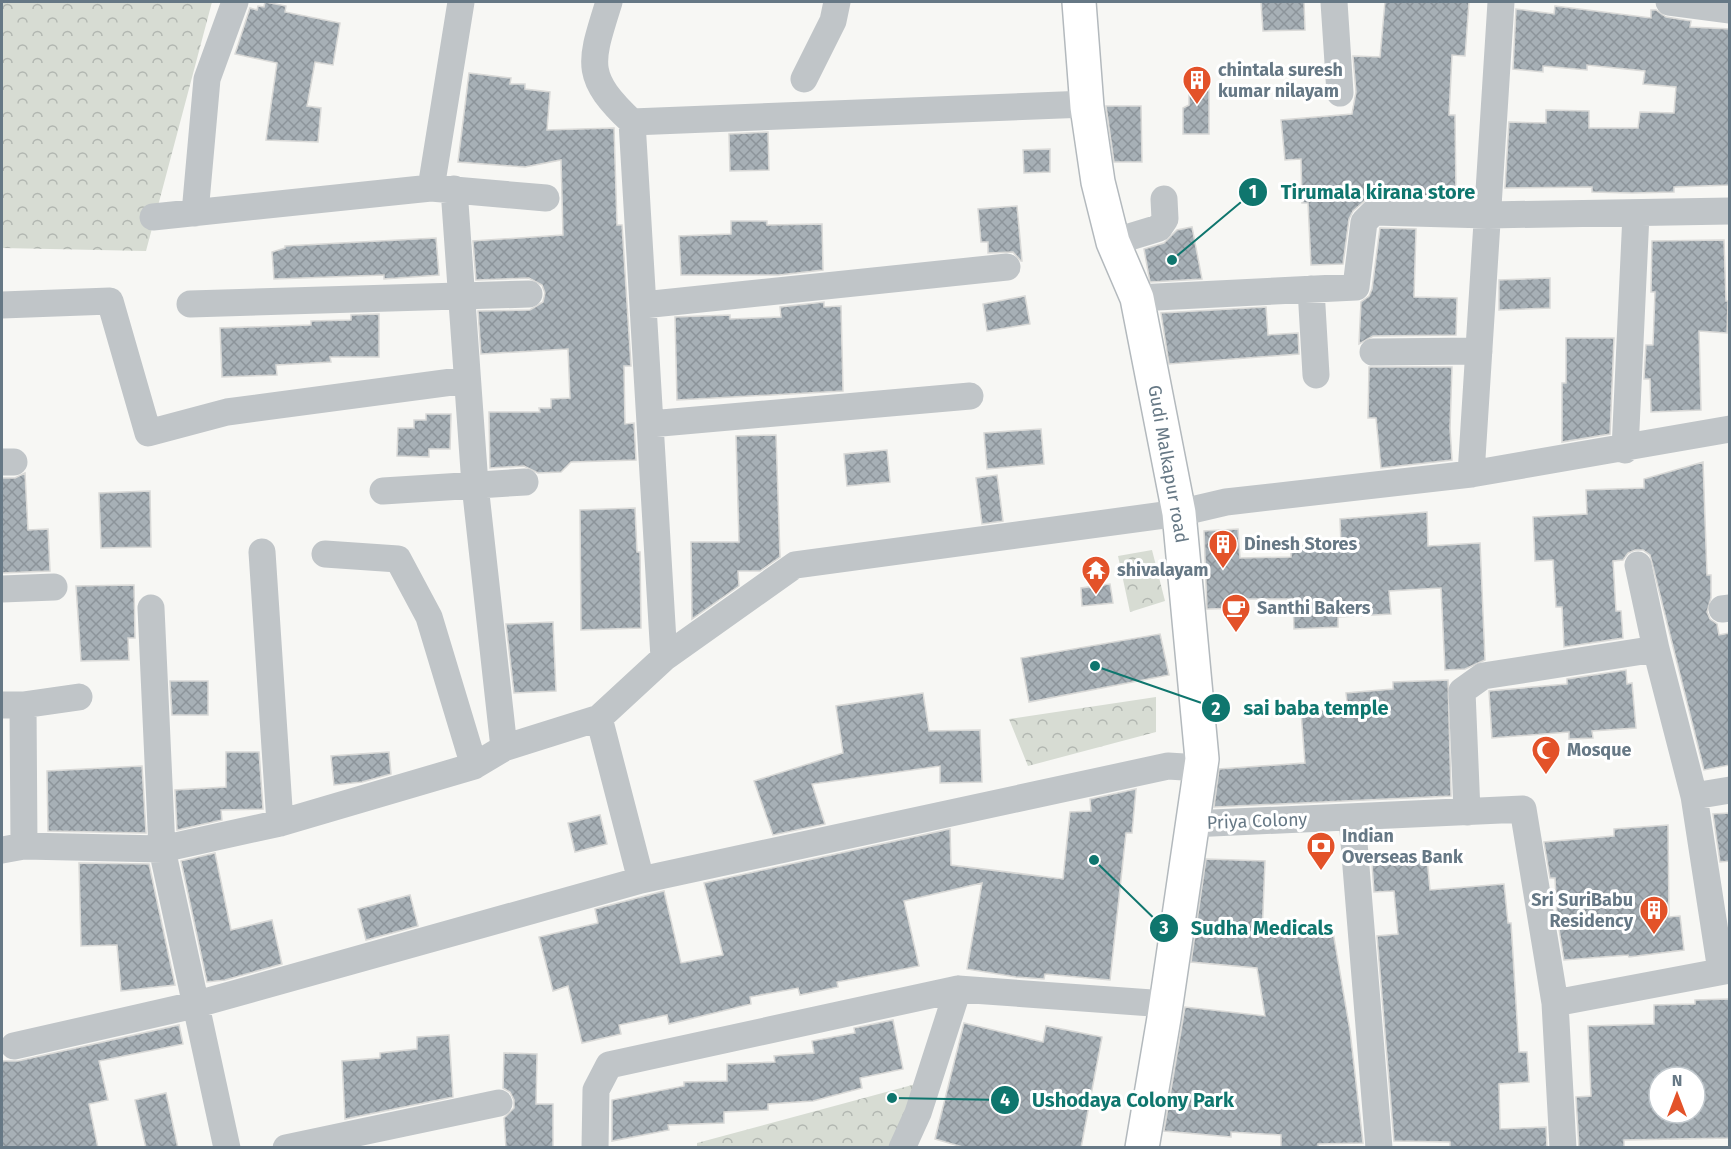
<svg xmlns="http://www.w3.org/2000/svg" width="1731" height="1149" viewBox="0 0 1731 1149" font-family="'Fira Sans',sans-serif">
  <defs>
    <pattern id="park-crowns" width="20" height="18" patternUnits="userSpaceOnUse" patternTransform="scale(1.5)"><rect width="20" height="18" fill="#d7dcd3"/><path d="M2 6a3 3 0 1 1 6 0M12 15a3 3 0 1 1 6 0" fill="none" stroke="#b2b7b1"/></pattern>
    <pattern id="building-cross-hatch" width="8" height="8" patternUnits="userSpaceOnUse" patternTransform="scale(1.5)"><rect width="8" height="8" fill="#a7b0b6"/><path d="M0 0l8 8M0 8l8-8" fill="none" stroke="#8c949a"/></pattern>
  </defs>
  <rect width="100%" height="100%" fill="#f7f7f4"/>
  <!-- park -->
  <path fill="url(#park-crowns)" d="M2,2H212L146,251L2,248Z
    M1152,550L1165,601L1130,612L1118,556Z
    M1156,697V732L1028,766L1009,719Z
    M927,1081L903,1147L697,1148V1143Z"/>
  <!-- building -->
  <path fill="url(#building-cross-hatch)" stroke="#d9d9d7" stroke-width="1.5" fill-rule="evenodd" d="M265,2L286,6L285,12L340,23L333,65L315,62L307,106L321,108L318,142L266,140L277,63L235,54L250,8L257,10L258,6L264,7Z
    M1261,2H1304L1305,30L1263,31Z
    M1385,2H1469L1465,56L1452,55L1449,115H1455L1456,195L1368,198L1353,211L1349,219L1343,264L1311,265L1308,203H1302L1301,159L1285,160L1281,120L1352,114L1356,92L1353,56L1380,57Z
    M1555,6L1651,18V10H1656L1666,17L1691,21L1690,27L1730,29V185L1674,187V192L1632,193L1592,192V187L1505,188L1509,122L1546,123V110L1589,111V128H1638L1640,112L1674,113L1676,87L1643,84L1645,71L1587,65V70L1543,66V72L1513,69L1516,9L1554,14Z
    M469,73L511,78L510,84H525V89L550,92L547,130L614,128L617,225H622L631,366H624L625,424L634,423L636,460L571,462L561,472L538,473L524,466L490,468L489,412H540L539,408H551V399L570,398L568,349L481,354L478,311L530,310L543,302L545,293L542,285L529,278L476,280L473,241L563,235L561,160L525,167L458,162Z
    M1209,76V134H1183V108L1189,105V77Z
    M1106,106H1141L1142,162H1114Z
    M768,132L769,170L730,171L729,134Z
    M1050,149V172L1024,173L1023,150Z
    M1017,206L1022,261H1021L1013,252L988,253V242H981L978,209Z
    M731,221H767V225L822,224L823,270L779,275H681L679,236L731,234Z
    M1192,227L1202,279L1150,282L1144,249L1164,243L1177,230Z
    M1380,228L1416,229L1414,297L1457,298L1456,335L1373,336L1359,344L1361,302L1369,296L1372,289Z
    M436,238L439,275L384,279V275L274,279L272,252L285,248V246Z
    M1724,240L1726,301H1728L1727,333L1699,331L1701,410L1651,412L1650,379H1644L1646,345H1653L1655,292H1651L1652,241Z
    M1550,278V308L1499,310V280Z
    M1025,296L1030,324L987,331L983,304Z
    M824,302V307L841,306L843,391L677,400L675,317L730,315V319L781,317L780,307Z
    M1266,307L1268,335L1298,333L1299,354L1169,364L1161,313Z
    M379,314V357H330L331,362L276,365L277,375L222,377L220,328L311,325V321L351,320V315Z
    M1566,338H1614L1610,434L1562,442V383H1566Z
    M1369,367H1452L1450,429L1452,460L1381,468L1376,418H1368Z
    M426,414H451L450,449H429V457L397,456L398,428H414V420H426Z
    M1041,429L1044,464L987,469L984,433Z
    M776,435L780,557L760,571H738L739,586L692,619L691,542H739L736,436Z
    M887,450L890,482L847,486L844,454Z
    M1703,462L1707,575H1711V598L1707,612L1710,619L1717,624L1719,635L1730,633V765L1704,770L1650,555L1643,550H1635L1628,553L1623,560L1613,561L1616,611H1621L1623,638L1564,647L1562,607H1556L1553,560L1535,561L1533,517L1587,514L1586,490L1644,488V479Z
    M25,473L28,530L48,529L50,571L2,573V478H15Z
    M997,475L1003,521L982,524L976,478Z
    M150,491L151,547L101,548L99,493Z
    M635,508L637,552H640L641,628L581,630L580,510Z
    M1427,512L1428,546L1480,543L1485,660L1465,669L1445,670L1441,588L1389,591L1391,614L1338,617V627L1294,629L1293,599H1242V608L1207,609L1204,531L1238,529L1240,558L1291,557V546L1341,544L1340,519Z
    M1110,584L1113,603L1082,606L1081,588Z
    M134,585L135,638H128L129,660L81,661L76,586Z
    M553,622L556,691L514,693L506,624Z
    M1160,634L1169,675L1029,702L1021,658Z
    M1626,670L1627,684L1632,683L1636,728L1592,731L1593,738L1569,739V732L1492,738L1489,691L1567,684V679Z
    M1448,680L1451,796L1214,807L1219,769L1305,763L1301,712L1348,709L1346,693L1393,689V682Z
    M170,681H208V715H172Z
    M923,693L929,731L980,730L982,782L940,783V766L812,784L825,824L773,835L754,781L843,753L836,706Z
    M226,752H259L263,809L221,810L222,820L177,830L175,790L226,787Z
    M389,752L391,774L362,782L334,785L331,756Z
    M142,766L146,833L48,831L47,771Z
    M1136,789L1132,833H1126L1110,980L1045,974L1044,979L1016,977L967,969L982,883L904,901L919,966L837,982L838,987L800,995L798,988L750,997L751,1004L669,1024L667,1015L619,1025L621,1034L582,1043L568,986L553,991L539,937L598,923L595,909L664,891L681,963L723,955L704,883L950,829L951,865L1063,879L1070,812L1091,811L1090,799Z
    M1730,813V861L1720,862L1713,814Z
    M600,815L607,844L575,852L568,823Z
    M1668,825L1669,917L1680,916L1684,950L1629,957L1628,955L1564,960L1557,917L1555,878H1550L1544,842L1614,836V829Z
    M215,853L231,930L272,920L282,964L225,980L207,982L181,861Z
    M1427,858L1430,890L1504,884L1508,923H1511L1519,1052H1527L1529,1082L1499,1084L1500,1129L1546,1127L1547,1148H1450V1142L1394,1141L1377,936L1398,934L1394,891L1374,892L1372,863Z
    M1206,859L1265,861L1262,936L1332,926L1350,1031L1363,1143L1318,1144V1148H1281V1135L1231,1132V1137L1164,1131L1185,1007L1265,1016L1257,968L1191,962Z
    M79,863L149,864L175,985L121,991L117,945L81,946Z
    M410,895L418,926L366,940L358,909Z
    M1730,999V1138L1624,1140V1148H1579L1576,1097L1591,1096L1588,1026L1654,1024V1005L1695,1004V1000ZM1659,1077H1695V1113H1659Z
    M893,1020L903,1069L860,1078L862,1088L813,1101L768,1104V1110L724,1112V1123L668,1125L669,1130L612,1141V1100L684,1086V1082L727,1081V1064L775,1062L774,1056L814,1053L812,1041L855,1033L854,1028Z
    M964,1023L1043,1042L1046,1026L1102,1037L1081,1148H966L935,1139Z
    M179,1025L183,1044L99,1061L108,1100L89,1104L98,1148H2V1061H18Z
    M449,1035L453,1097L345,1119L342,1061L380,1058V1053L417,1049V1037Z
    M504,1053L537,1054L536,1104H553V1148H506L504,1118L514,1108V1100L510,1092L503,1088Z
    M166,1093L178,1148H146L135,1100Z"/>
  <g fill="none" stroke-linecap="round" stroke-linejoin="round">
    <!-- secondary casing -->
    <g stroke="#b3b9bd" stroke-width="36">
      <path id="secondary" d="M1079,2L1087,107L1098,182L1113,242L1137,298L1179,513L1202,759L1164,1018L1142,1148"/>
    </g>
    <!-- street -->
    <path stroke="#c0c5c8" stroke-width="27" d="M609,2C590,63 583,76 632,122L664,658
      M1334,2L1340,93
      M1669,2L1730,10
      M804,79L833,21L837,2
      M632,122L1087,104
      M431,188L461,2
      M454,189L475,485L504,748
      M195,213L207,79L235,2
      M153,217L431,188L546,198
      M1113,242L1159,228L1165,219L1164,199
      M1311,289L1316,375
      M1137,298L1356,287L1364,222L1374,212L1488,215L1730,211
      M190,304L529,294
      M2,305L110,301L148,433L227,412L467,380
      M643,305L1007,267
      M1373,352L1479,351
      M650,424L970,396
      M1625,450L1636,214
      M2,462H14
      M1471,474L1501,2
      M383,491L525,482
      M262,552L280,823
      M325,554L398,559L429,617L474,766
      M1638,565L1656,649L1694,796L1721,971
      M2,589L54,587
      M151,608L162,849L227,1148
      M1722,609L1730,608
      M2,705H23L79,697
      M23,705L24,846
      M599,718L641,880
      M1694,796L1730,790
      M1467,812L1462,691L1483,676L1656,649
      M1352,818L1379,1148
      M1191,824L1523,809L1555,1003L1563,1148
      M2,850L24,846L162,849L280,823L474,766L504,748L599,718L664,658L795,565L1179,513L1226,502L1471,474L1730,429
      M1555,1003L1730,970
      M14,1046L194,1005L641,880L1168,766L1200,768
      M286,1148L499,1103
      M595,1148L596,1090L609,1065L958,989L1166,1004
      M902,1148L918,1113L958,989"/>
    <!-- secondary -->
    <use href="#secondary" stroke="#fff" stroke-width="33"/>
  </g>
  <!-- icons -->
  <defs>
    <g id="building-pin" transform="scale(1.5)"><path d="M0 17L-7.5 6A9.5 9.5 0 1 1 7.5 6Z" fill="#e35229" stroke="#fff"/><path d="M-4-6H4V6H1V3H-1V6H-4ZM-2.5-4.3h1.7v1.8h-1.7ZM.8-4.3h1.7v1.8H.8ZM-2.5-1h1.7V.8h-1.7ZM.8-1h1.7V.8H.8Z" fill="#fff"/></g>
    <g id="temple-pin" transform="scale(1.5)"><path d="M0 17L-7.5 6A9.5 9.5 0 1 1 7.5 6Z" fill="#e35229" stroke="#fff"/><path d="M0-6L5-2H3V0L6.5 2.5H4V6H1.5V3h-3V6H-4V2.5H-6.5L-3 0V-2H-5Z" fill="#fff"/></g>
    <g id="cafe-pin" transform="scale(1.5)"><path d="M0 17L-7.5 6A9.5 9.5 0 1 1 7.5 6Z" fill="#e35229" stroke="#fff"/><path d="M-5.5-4.5H6V0H3Q3 3.5 0 3.5H-2.5Q-5.5 3.5-5.5 0ZM3-3.2v2h1.7v-2ZM-6 4.5H4V6H-6Z" fill="#fff"/></g>
    <g id="mosque-pin" transform="scale(1.5)"><path d="M0 17L-7.5 6A9.5 9.5 0 1 1 7.5 6Z" fill="#e35229" stroke="#fff"/><path d="M3.5-4.9A6 6 0 1 0 3.5 4.9A5 5 0 1 1 3.5-4.9Z" fill="#fff"/></g>
    <g id="bank-pin" transform="scale(1.5)"><path d="M0 17L-7.5 6A9.5 9.5 0 1 1 7.5 6Z" fill="#e35229" stroke="#fff"/><path d="M-6-4H6V4H-6ZM0-2.3a2.3 2.3 0 1 0 0 4.6a2.3 2.3 0 1 0 0-4.6Z" fill="#fff"/></g>
  </defs>
  <g fill-rule="evenodd">
    <use href="#building-pin" x="1197" y="80"/>
    <use href="#building-pin" x="1223" y="544"/>
    <use href="#temple-pin" x="1096" y="570"/>
    <use href="#cafe-pin" x="1236" y="608"/>
    <use href="#mosque-pin" x="1546" y="750"/>
    <use href="#bank-pin" x="1321" y="846"/>
    <use href="#building-pin" x="1654" y="910"/>
  </g>
  <g text-anchor="middle" dominant-baseline="central" stroke-width="6" stroke-linejoin="round" paint-order="stroke">
    <!-- poi labels -->
    <g font-size="18" font-weight="bold" fill="#667885" stroke="#fff" text-anchor="start">
      <text x="1218" y="70">chintala suresh<tspan x="1218" dy="21">kumar nilayam</tspan></text>
      <text x="1244" y="544">Dinesh Stores</text>
      <text x="1117" y="570">shivalayam</text>
      <text x="1257" y="608">Santhi Bakers</text>
      <text x="1567" y="750">Mosque</text>
      <text x="1342" y="836">Indian<tspan x="1342" dy="21">Overseas Bank</tspan></text>
      <text x="1633" y="900" text-anchor="end">Sri SuriBabu<tspan x="1633" dy="21">Residency</tspan></text>
    </g>
    <!-- street labels -->
    <g font-size="18" fill="#667885" stroke="#fff">
      <text transform="translate(1168 464) rotate(80)">Gudi Malkapur road</text>
      <text transform="translate(1257 821) rotate(-2)">Priya Colony</text>
    </g>
  </g>
  <!-- callouts -->
  <path fill="none" stroke="#0f766e" stroke-width="2" d="M1172 260L1253 192M1095 666L1216 708M1094 860L1164 928M892 1098L1005 1100"/>
  <g fill="#0f766e" stroke="#fff" stroke-width="2">
    <circle cx="1172" cy="260" r="6"/>
    <circle cx="1095" cy="666" r="6"/>
    <circle cx="1094" cy="860" r="6"/>
    <circle cx="892" cy="1098" r="6"/>
    <circle cx="1253" cy="192" r="15"/>
    <circle cx="1216" cy="708" r="15"/>
    <circle cx="1164" cy="928" r="15"/>
    <circle cx="1005" cy="1100" r="15"/>
  </g>
  <g font-size="18" text-anchor="middle" font-weight="bold" fill="#fff">
    <text x="1253" y="198">1</text>
    <text x="1216" y="715">2</text>
    <text x="1164" y="934">3</text>
    <text x="1005" y="1106">4</text>
  </g>
  <g font-size="20" text-anchor="middle" font-weight="bold" fill="#0f766e" stroke="#fff" stroke-width="6" stroke-linejoin="round" paint-order="stroke">
    <text x="1378" y="199">Tirumala kirana store</text>
    <text x="1316" y="715">sai baba temple</text>
    <text x="1262" y="935">Sudha Medicals</text>
    <text x="1133" y="1107">Ushodaya Colony Park</text>
  </g>
  <!-- border -->
  <rect width="1731" height="1149" fill="none" stroke="#667885" stroke-width="6"/>
  <!-- north arrow -->
  <g transform="translate(1677 1095)"><circle r="28" fill="#ffffff" stroke="#c2c9ce" stroke-width="1.5"/>
  <path d="M0-4.5L10 22L0 15L-10 22Z" fill="#e35229"/>
  <text y="-9" font-size="16" font-weight="bold" text-anchor="middle" fill="#667885">N</text>
  </g>
</svg>
